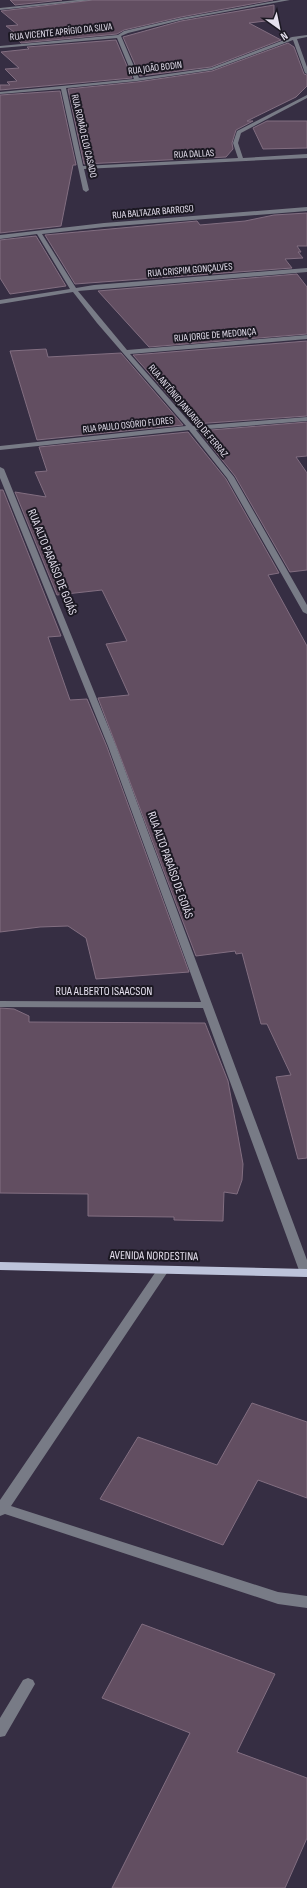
<svg xmlns="http://www.w3.org/2000/svg" width="307" height="1888" viewBox="0 0 307 1888" font-family="'Sofia Sans Condensed',sans-serif">
  <rect width="100%" height="100%" fill="#362e43"/>
  <!-- building -->
  <path fill="#624e61" stroke="#826e81" d="M10,0H62L15,5Z
    M93,0H273L181,17L124,30L117,34L21,43L10,32H14L6,26L18,25L1,11Z
    M274,5V20L249,23L281,40L211,67L140,76L123,37L181,21Z
    M116,40L132,78L0,90V85H10L7,82L17,81L5,69L19,68L1,52L29,49L27,47Z
    M288,43L294,47L304,74L307,75V86L296,97L247,121H253L236,130L232,143L233,149L226,157L84,164L68,89L137,82L212,71Z
    M60,91L76,165H73L61,226L0,233V95Z
    M267,121H307V148L263,149L253,128Z
    M307,213V246H297L301,252H298L303,258L285,259L292,268L75,284L45,235L197,221L200,225L245,221L274,215Z
    M36,236L66,286L10,294L0,278V240Z
    M297,274L307,287V334L149,347L98,291Z
    M307,341V416L194,424L133,355Z
    M46,349L48,357L121,353L183,425L37,440L10,351Z
    M307,422V456L296,457L307,473V570L290,572L235,476L199,431Z
    M188,432L226,479L279,573L268,575L307,646V1158L298,1159L276,1077L291,1075L267,1024H261L242,953L236,954L235,951L196,956L98,698L129,695L106,644L127,641L102,590L57,595L15,492L46,497L35,472L47,471L39,447Z
    M0,490H3L61,636L48,637L70,700L87,699L107,747L189,972L96,979L86,938L68,926L40,927L0,932Z
    M0,1008L14,1009L29,1016V1022L205,1023L228,1081L243,1164L242,1180L237,1194L224,1192L223,1221L174,1220V1217L88,1216V1194L0,1193Z
    M252,1403L307,1422V1498L258,1480L223,1545L100,1499L138,1437L217,1465Z
    M142,1624L275,1674L237,1752L307,1778V1838L285,1888H112L190,1733L102,1698Z"/>
  <g fill="none" stroke-linecap="round" stroke-linejoin="round">
    <!-- minor -->
    <path fill="#787b86" fill-rule="evenodd" d="M77,0H92L0,10V8Z
      M281,0H290L181,20L128,33L121,36L139,78L211,68L292,37L307,35V37L297,39L307,67V74L305,73L293,40L212,70L137,81L66,88L83,166L238,158L233,143L237,131L307,95V98L241,133L238,143L243,158L307,154V158L84,169L89,190L86,192L83,190L61,89L0,94V92L134,79L117,38L0,48V46L118,35L124,31L181,18Z
      M307,207V211L104,227L42,234L76,288L94,285L307,268V272L78,291L127,350L307,335V339L130,354L193,426L307,417V421L196,430L234,477L307,605V614L303,612L227,478L189,430L0,450V446L186,426L97,323L73,292L0,304V300L70,289L37,234L0,239V235L104,223Z
      M0,467L4,469L116,746L307,1260V1277L302,1276L300,1273L203,1008L0,1007V1001L201,1002L108,746L0,478Z
      M163,1266L167,1267L169,1270L167,1273L11,1506L278,1592L307,1596V1608L278,1604L5,1514L0,1516V1500L159,1267Z
      M28,1678L33,1680L35,1684L5,1736L0,1737V1718L23,1680Z"/>
    <!-- major -->
    <path fill="#bdc3da" fill-rule="evenodd" d="M0,1262L307,1269V1277L0,1270Z"/>
  </g>
  <g text-anchor="middle" dominant-baseline="central" stroke-width="4" stroke-linejoin="round" paint-order="stroke">
    <!-- far-street labels -->
    <g font-size="10" fill="#e5e0ee" stroke="#1b1822">
      <text transform="translate(61 32) rotate(-6)">RUA VICENTE APRÍGIO DA SILVA</text>
      <text transform="translate(155 68) rotate(-7)">RUA JOÃO BODIN</text>
      <text transform="translate(84 136) rotate(77)">RUA ROMÃO ELOI CASADO</text>
      <text transform="translate(194 154) rotate(-3)">RUA DALLAS</text>
      <text transform="translate(153 212) rotate(-5)">RUA BALTAZAR BARROSO</text>
      <text transform="translate(190 270) rotate(-5)">RUA CRISPIM GONÇALVES</text>
      <text transform="translate(215 335) rotate(-5)">RUA JORGE DE MEDONÇA</text>
      <text transform="translate(188 411) rotate(50)">RUA ANTÔNIO JANUARIO DE FERRAZ</text>
      <text transform="translate(128 425) rotate(-6)">RUA PAULO OSÓRIO FLORES</text>
    </g>
    <!-- street labels -->
    <g font-size="12" fill="#e5e0ee" stroke="#1b1822">
      <text transform="translate(52 562) rotate(68)">RUA ALTO PARAÍSO DE GOIÁS</text>
      <text transform="translate(170 865) rotate(70)">RUA ALTO PARAÍSO DE GOIÁS</text>
      <text x="104" y="991">RUA ALBERTO ISAACSON</text>
      <text transform="translate(154 1256) rotate(1)">AVENIDA NORDESTINA</text>
    </g>
  </g>
  <!-- north arrow -->
  <g transform="translate(279 28) rotate(147)" stroke="#1b1822" stroke-width="3" paint-order="stroke">
  <path d="M0-3L7 15L0 10L-7 15Z" fill="#e5e0ee"/>
  <text y="-6" font-size="11" font-weight="bold" text-anchor="middle" fill="#e5e0ee">N</text>
  </g>
</svg>
